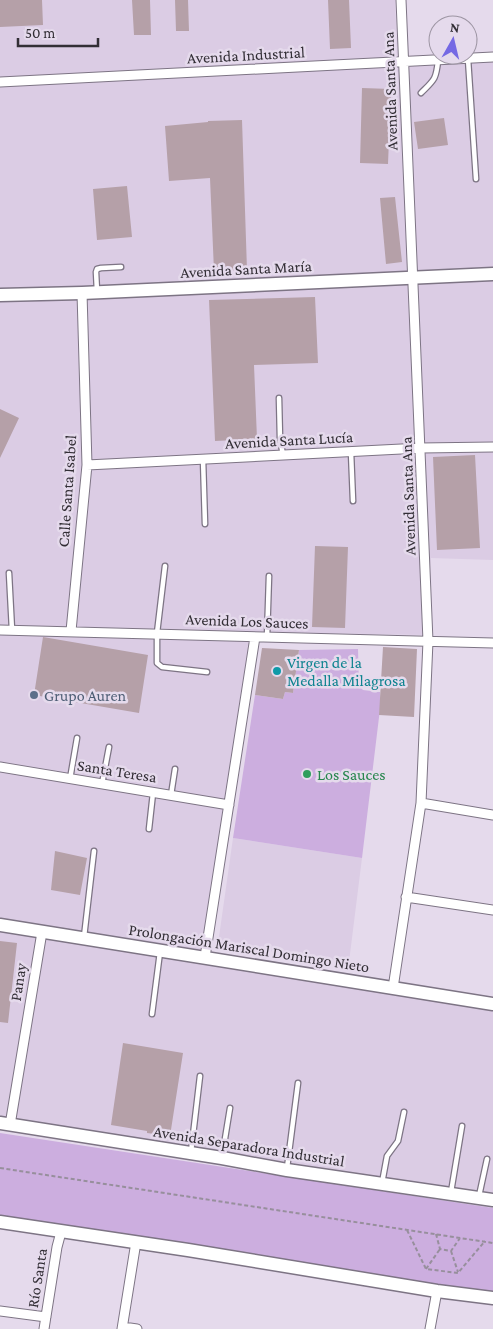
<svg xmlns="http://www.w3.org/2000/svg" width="493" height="1329" viewBox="0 0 493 1329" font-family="'Crimson Pro',serif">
  <rect width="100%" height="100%" fill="#e5daec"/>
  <!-- built -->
  <path fill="#dbcce4" d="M0,0H395L398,67L493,62V560L431,558L424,635L261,632L248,648L203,946L212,959L493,1005V1194L0,1118Z
    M233,838L362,858L349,962L218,944Z"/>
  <!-- green -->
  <path fill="#ccaedf" d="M358,649L359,686L363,690L380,692V709L362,858L233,838L255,695L283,699L285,692L293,693L299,650Z
    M0,1133L493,1208V1293L0,1222Z"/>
  <!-- building -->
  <path fill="#b5a0a8" d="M0,0H42L43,25L0,27Z
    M132,0H150L151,35H134Z
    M175,0H188L189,31H176Z
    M328,0H349L351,48L330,49Z
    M362,88L391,89L388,164L360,163Z
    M444,118L448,145L418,149L414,122Z
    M242,120L247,270L214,271L210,178L169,181L165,126L208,122V121Z
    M127,186L132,237L97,240L93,189Z
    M395,197L402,262L386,264L380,198Z
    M315,297L318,363L254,365L257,439L215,441L209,300Z
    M0,409L19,418L0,458Z
    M475,455L480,548L437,550L433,457Z
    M315,546L348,547L345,628L312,627Z
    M43,637L148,655L139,713L34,695Z
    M383,647L417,649L414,717L379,715Z
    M262,648L299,650L293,693L285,692L283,699L255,695Z
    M55,851L87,858L80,895L51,890Z
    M0,941L17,943L8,1023L0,1022Z
    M123,1043L183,1053L170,1136L147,1133V1131L111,1125Z"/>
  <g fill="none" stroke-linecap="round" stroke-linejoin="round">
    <!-- lane casing -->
    <g stroke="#7d7484" stroke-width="7">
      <path id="lane" d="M468,59L476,179
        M421,93C434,80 436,80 438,61
        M97,291L96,272L97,269L101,268L121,267
        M279,398L280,439L283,455
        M351,452L353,501
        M203,459L205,524
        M165,566L157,633V663L162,667L207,672
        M9,573L12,630
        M267,637L269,576
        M70,779L77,738
        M102,784L109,747
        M171,795L175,769
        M149,829L153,793
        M84,937L94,851
        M152,1014L160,952
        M191,1152L200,1076
        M222,1157L230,1108
        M287,1168L298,1083
        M382,1183L387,1156L398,1141L404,1112
        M451,1192L462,1126
        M479,1196L487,1159"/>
    </g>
    <!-- street casing -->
    <g stroke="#7d7484" stroke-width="11">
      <path id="street" d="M0,82L493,57
        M87,465L421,448L493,447
        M0,630L493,643
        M71,631L87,465L82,293
        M0,767L229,805
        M421,803L493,815
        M406,897L493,910
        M205,957L255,637
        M393,988L421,803L428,641L401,0
        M10,1125L42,932
        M0,1311L46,1317
        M123,1327L137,1329
        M44,1329L57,1247L61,1232
        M122,1329L136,1242
        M430,1329L437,1291"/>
    </g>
    <!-- secondary casing -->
    <g stroke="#7d7484" stroke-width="15">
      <path id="secondary" d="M0,295L82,293L493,274
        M0,925L493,1004
        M0,1123L222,1158L287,1170L493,1200
        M0,1222L188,1250L437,1291L493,1298"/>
    </g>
    <!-- path -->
    <path stroke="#978f9c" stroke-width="2" stroke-dasharray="4 2.5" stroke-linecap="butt" d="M0,1168L493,1243
      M407,1230L426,1269L458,1273L485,1241
      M436,1234L440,1249L451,1251L460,1238
      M451,1251L458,1272
      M426,1269L440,1249"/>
    <!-- lane -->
    <use href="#lane" stroke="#fff" stroke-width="4.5"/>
    <!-- street -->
    <use href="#street" stroke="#fff" stroke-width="9"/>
    <!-- secondary -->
    <use href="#secondary" stroke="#fff" stroke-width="12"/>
  </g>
  <!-- markers -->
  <circle fill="#0f9aa8" stroke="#e5daec" stroke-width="2" cx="277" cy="671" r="5"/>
  <circle fill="#5c6f8a" stroke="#e5daec" stroke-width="2" cx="34" cy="695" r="5"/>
  <circle fill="#2e9e5b" stroke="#e5daec" stroke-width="2" cx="307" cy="774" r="5"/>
  <g text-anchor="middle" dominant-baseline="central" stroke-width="5" stroke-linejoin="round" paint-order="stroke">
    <!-- street labels -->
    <g font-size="16" fill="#322e35" stroke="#e5daec">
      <text transform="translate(246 55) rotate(-3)">Avenida Industrial</text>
      <text transform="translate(390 91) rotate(-92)">Avenida Santa Ana</text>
      <text transform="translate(246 269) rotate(-3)">Avenida Santa María</text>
      <text transform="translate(289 440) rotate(-3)">Avenida Santa Lucía</text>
      <text transform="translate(67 491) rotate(-86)">Calle Santa Isabel</text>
      <text transform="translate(408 496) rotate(-92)">Avenida Santa Ana</text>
      <text transform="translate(247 621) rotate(2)">Avenida Los Sauces</text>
      <text transform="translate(117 771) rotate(9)">Santa Teresa</text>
      <text transform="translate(249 948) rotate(9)">Prolongación Mariscal Domingo Nieto</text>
      <text transform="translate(18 982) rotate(-81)">Panay</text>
      <text transform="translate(249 1146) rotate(9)">Avenida Separadora Industrial</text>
      <text transform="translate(37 1278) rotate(-81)">Río Santa</text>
    </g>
    <!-- culture labels -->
    <g font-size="16" fill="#0d838f" stroke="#e5daec" text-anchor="start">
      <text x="287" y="662">Virgen de la<tspan x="287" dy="18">Medalla Milagrosa</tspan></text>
    </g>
    <!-- service labels -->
    <g font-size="16" fill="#4e5e75" stroke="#e5daec" text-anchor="start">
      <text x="44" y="695">Grupo Auren</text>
    </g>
    <!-- leisure labels -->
    <g font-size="16" fill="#27864d" stroke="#e5daec" text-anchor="start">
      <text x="317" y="774">Los Sauces</text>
    </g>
  </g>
  <!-- north arrow -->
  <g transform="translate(453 40) rotate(8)"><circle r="24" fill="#e5daec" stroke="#9d95a3"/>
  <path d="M0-4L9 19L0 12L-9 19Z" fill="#7569e4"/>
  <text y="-8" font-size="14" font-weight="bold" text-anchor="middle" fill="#322e35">N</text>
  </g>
  <!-- scale -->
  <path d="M18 38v8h80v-8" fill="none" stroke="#322e35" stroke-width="2.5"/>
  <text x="25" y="38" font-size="15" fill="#322e35" stroke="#e5daec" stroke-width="4" paint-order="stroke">50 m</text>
</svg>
